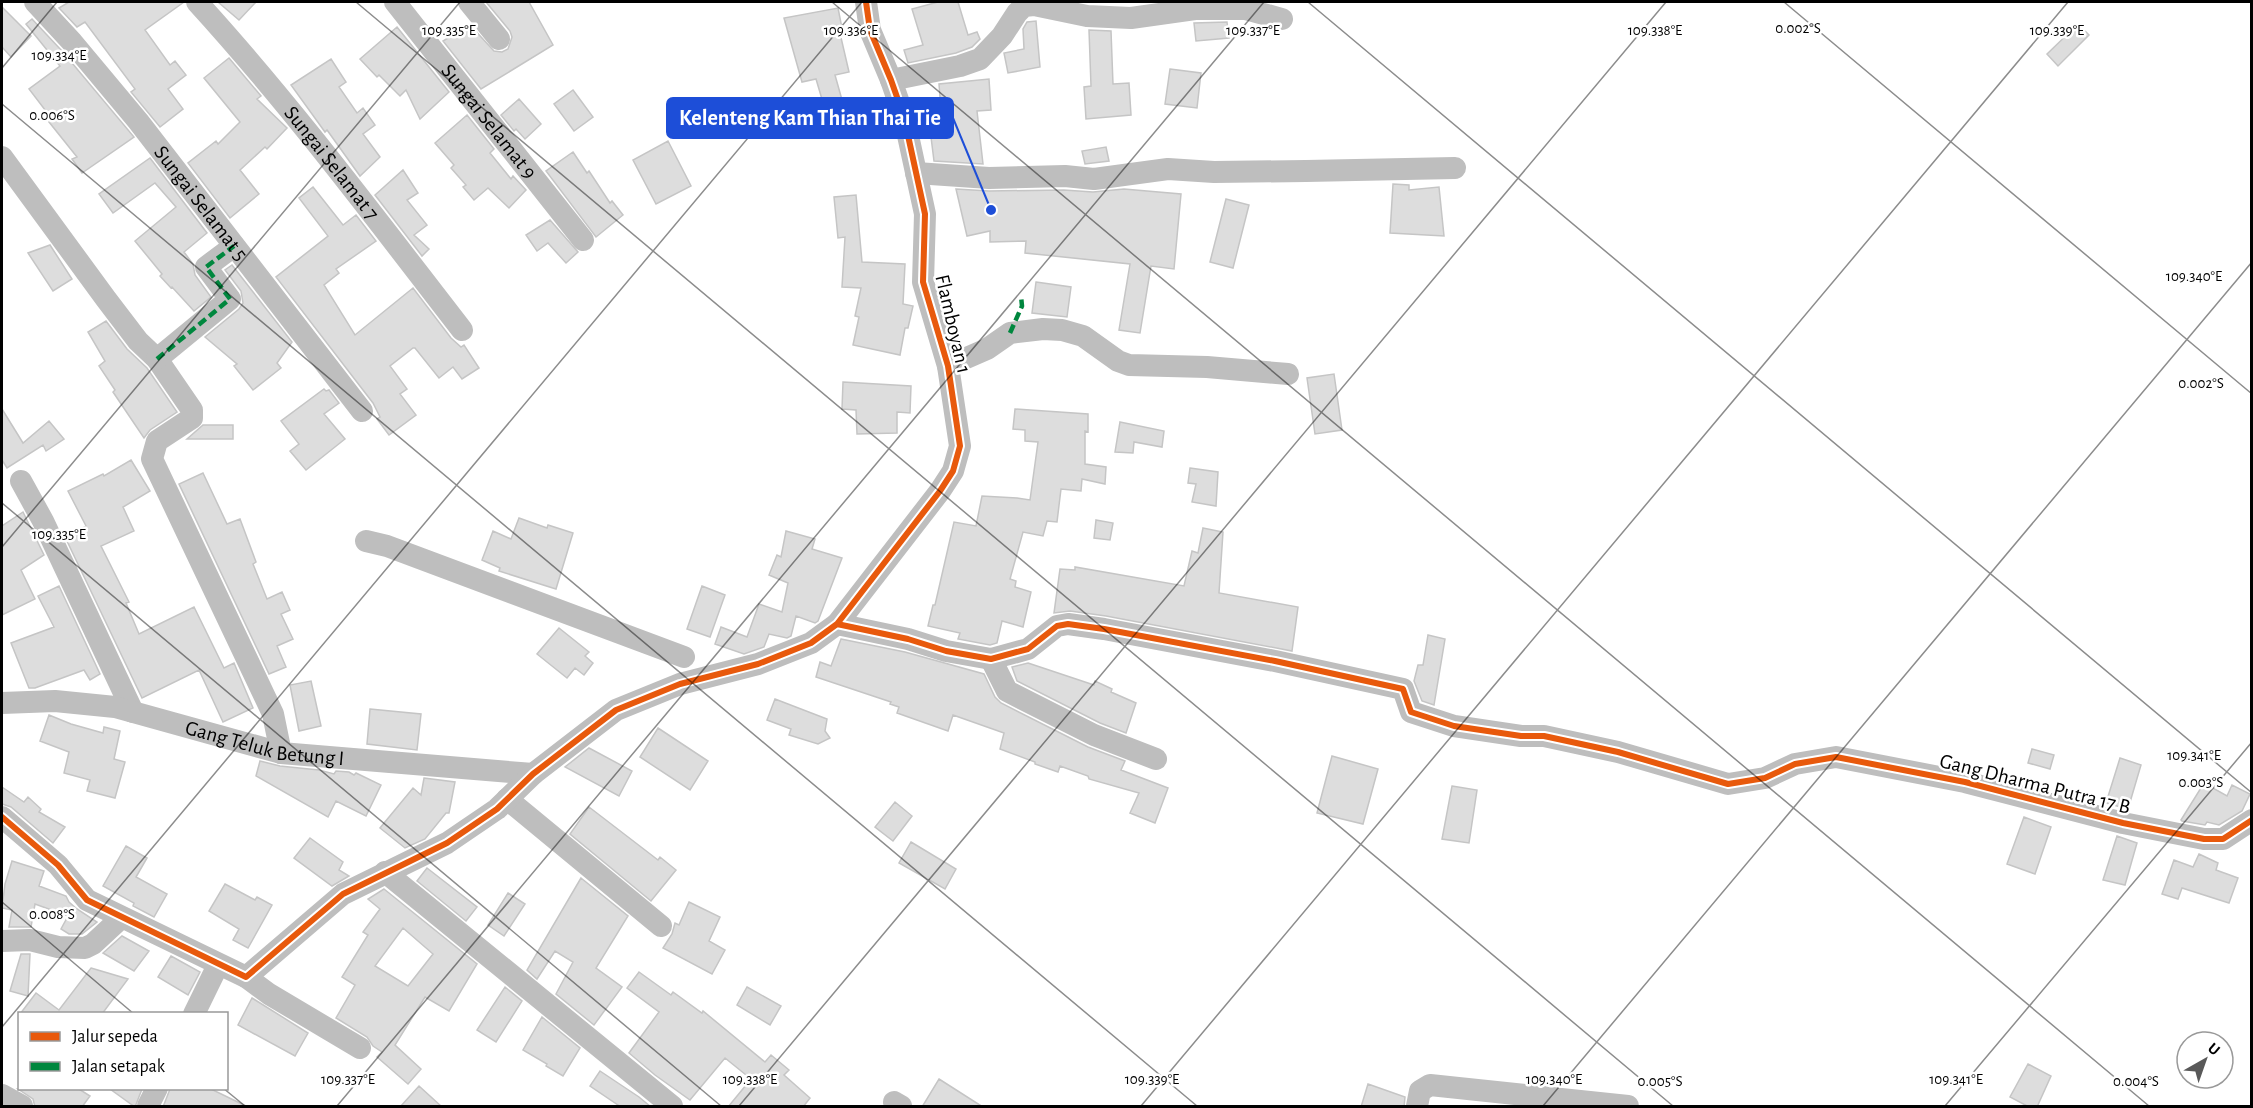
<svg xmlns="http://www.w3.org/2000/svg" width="2253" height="1108" viewBox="0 0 2253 1108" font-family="'Alegreya Sans',sans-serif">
  <rect width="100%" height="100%" fill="#fff"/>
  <!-- building -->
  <path fill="#ddd" stroke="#c5c5c5" stroke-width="1.5" fill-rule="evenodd" d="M69,2H184L145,30L170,65L175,61L186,75L168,89L183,109L160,127L131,92L135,89L85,22L77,27L59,8Z
    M218,2H256L239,20Z
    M486,2H529L553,45L481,89L443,41L470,25L494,51L502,52L508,49L512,37L510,31Z
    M938,2H958L968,35L977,32L980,39L972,47L956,53L908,63L904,50L923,45L912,9Z
    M2,7L31,36L11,57L2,47Z
    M838,8L842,28L839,29L849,72L835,75L844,107L876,99L881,120L832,133L816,79L802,82L784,18Z
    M32,19L62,51L134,137L82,173L72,159L77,157L49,122L52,119L29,89L60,66L26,24Z
    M1036,21L1040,67L1008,73L1004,53L1024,49L1023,29L1027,22Z
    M1227,22L1229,38L1196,41L1194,23Z
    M2078,24L2089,35L2058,66L2047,54Z
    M397,27L449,92L420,119L406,90L400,96L379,75L377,77L360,59Z
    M1089,30L1111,31L1113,84L1129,83L1131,115L1086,119L1084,87L1091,86Z
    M229,58L261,96L257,99L287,128L267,149L265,147L240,170L259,194L230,218L188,163L216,141L218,144L240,122L204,78Z
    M331,59L346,82L339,87L357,113L363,108L375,125L363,134L380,157L360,176L327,130L325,132L291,85Z
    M1170,69L1201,73L1197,108L1165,104Z
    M989,79L991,110L977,111L983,164L934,161L931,137L943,136L939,84Z
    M573,90L593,117L574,131L554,104Z
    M519,99L541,124L525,139L516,129L514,131L501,115Z
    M467,115L494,149L490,153L511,179L513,176L526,190L509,208L488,188L474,200L463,187L466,185L451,168L454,165L435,143Z
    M668,141L691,186L656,204L633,160Z
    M1106,147L1109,161L1085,164L1082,151Z
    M573,152L587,173L589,171L610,203L612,201L623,215L596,237L546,171Z
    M150,158L207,233L184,252L193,264L195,275L211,297L194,311L172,287L171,288L160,276L162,274L135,241L176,207L155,183L113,213L99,194Z
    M403,170L418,193L407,200L427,225L414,235L429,249L422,256L375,195Z
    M1393,184L1409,185V190L1439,187L1444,236L1390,233Z
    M313,187L343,225L356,215L376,241L336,269L339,273L324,285L355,335L413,288L451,338L461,347L464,345L479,368L462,379L453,367L439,378L415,348H413L390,366L407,389L400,394L416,415L389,435L377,419L380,417L373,403L276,277L328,236L299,198Z
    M956,189L989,191L1064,190L1093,192L1124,189L1181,194L1174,269L1151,266L1140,333L1119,330L1130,264L1025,253L1026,241L990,242V231L967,236Z
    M856,195L862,262L905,264L903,304L913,306L908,328H905L900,355L853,345L859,317L855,316L861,288L842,287L845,237L838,238L834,197Z
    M1226,199L1249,205L1233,268L1210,262Z
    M550,220L578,252L566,263L548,243L537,251L526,235Z
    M50,245L72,279L53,291L28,253Z
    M232,265L292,342L277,363L281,368L253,390L234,366L237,364L205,337L239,309L243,303L241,291L225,270Z
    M1036,282L1071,287L1067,317L1032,313Z
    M106,321L127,349L147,368L177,412L150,430L144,438L113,392L115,390L99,366L105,361L88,332Z
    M1334,374L1342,430L1315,434L1307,378Z
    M843,382L911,386L910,413L897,412V433L857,434L856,410L842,409Z
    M324,389L326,391L329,390L339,403L324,414L345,439L306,470L290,451L299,444L281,421Z
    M2,409L23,443L49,421L64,439L46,451L43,445L7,468L2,460Z
    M1015,409L1088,414V432L1085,431V464L1106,467L1105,484L1082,479L1081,491L1061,489L1057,522L1047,521L1043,536L1023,532L1010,579L1016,581L1015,587L1031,592L1023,627L1002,621L997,643L990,645L958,639L960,633L928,626L933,605H935L954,522L976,526L982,496L1017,498L1030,500L1038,442L1025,441V430L1013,429Z
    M1120,422L1164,431L1162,447L1134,442L1133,453L1115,452Z
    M203,425H233V439H187Z
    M131,460L150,491L123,507L134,531L101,546L129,602L126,603L139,634L194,607L224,668L234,663L253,708L223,722L199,670L142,698L66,539L86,526L68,491L103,474L104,476Z
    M1190,468L1218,472L1216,506L1192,502L1196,484L1188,483Z
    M203,473L227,524L240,519L256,562L253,564L267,599L282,592L290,610L281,614L293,639L277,646L286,667L269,674L179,484Z
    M23,512L44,555L21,570L35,599L2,615V526Z
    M519,518L547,528L548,525L573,533L556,589L499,571L500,568L482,560L493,531L511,539Z
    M1096,520L1113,523L1110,540L1094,538Z
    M1203,528L1223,532L1219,593L1298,607L1292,651L1106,616L1070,611L1054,613L1060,569L1075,570V567L1184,586L1192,551L1198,553Z
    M786,531L815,539L812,549L842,558L818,621L815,623L796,616L791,636L787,638L769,634L764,647L744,654L715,644L721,627L747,637L759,604L782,612L788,583L769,575L777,555L781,557Z
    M59,586L100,674L90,680L84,670L35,688H29L11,643L54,627L38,596Z
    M702,586L725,595L710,637L687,629Z
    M559,628L589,652L585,656L593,663L584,675L575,668L567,678L537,654Z
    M1428,635L1445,639L1434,705L1422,701L1414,681L1418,665H1423Z
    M841,639L905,652L984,674L995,697L1001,703L1088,747L1125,761L1121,770L1168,788L1155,823L1130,813L1139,793L1089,779L1088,776L1060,766L1058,772L1035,764V762L1000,749L1004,733L953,715L948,731L897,713L899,707L890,704L891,702L816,677L820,662L831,666Z
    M1028,663L1094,685L1095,681L1112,689L1111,692L1136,703L1126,733L1100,723L1017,681L1012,667Z
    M311,681L321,726L299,731L290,685Z
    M775,699L827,719L825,731L830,738L818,744L789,735L791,729L767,720Z
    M370,709L421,714L417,750L367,744Z
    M49,715L71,724L103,733L104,727L120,731L114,759L125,762L115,798L87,791L90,780L64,773L69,752L40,741Z
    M658,728L708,761L690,790L640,757Z
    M589,748L632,771L619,796L565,767Z
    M2032,749L2054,755L2050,769L2028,763Z
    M1332,756L1378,769L1363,824L1317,813Z
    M2120,758L2141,765L2128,809L2106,803Z
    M260,761L280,766L319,770L334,774L336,771L349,772L354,775L356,773L381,785L366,816L336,801L328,817L256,776Z
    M424,778L455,782L449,813H446L425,839L405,848L380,828L413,788L421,795Z
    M2204,783L2227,796L2232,785L2250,794L2242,811L2219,825L2207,822L2205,825L2182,821L2181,820Z
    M1452,786L1477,790L1469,843L1442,839Z
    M2,787L24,802L28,797L41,809L39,812L65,827L53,843L11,807L2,804Z
    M895,802L912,816L893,841L875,827Z
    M589,807L658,860L660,857L676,870L651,901L570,834Z
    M2024,817L2051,827L2035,874L2007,864Z
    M2117,836L2137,843L2125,885L2103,880Z
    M310,838L343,862L339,870L349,876L332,886L294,858Z
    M911,842L956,869L945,889L899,863Z
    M126,846L147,858L136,877L167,894L154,917L133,906L134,903L103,886Z
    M2199,854L2218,863L2216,870L2238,878L2229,903L2182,888L2178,899L2162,894L2174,860L2193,867Z
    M12,861L44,871L39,886L66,896L69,902L77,909L97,922L82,934H69L61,929L68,916L35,904L31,927H9L12,910L2,908L5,884Z
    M427,868L477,907L466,921L417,881Z
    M581,878L628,916L596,968L622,987L594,1025L556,994L573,962L555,951L537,979L527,970Z
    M225,884L255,900L257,897L272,905L248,948L233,940L239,929L209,911Z
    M384,889L477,964L449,1011L425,997L395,1045L421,1069L408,1084L377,1057L382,1052L373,1046L367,1037L336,1018L355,985L342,977L368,935L363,932L380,909L368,899ZM403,928L433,954L408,986L375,966Z
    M508,893L525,904L504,936L488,925Z
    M689,902L720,917L709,941L725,950L712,974L663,948L672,934L675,923L679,925Z
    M122,936L149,951L134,971L103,953Z
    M21,954H30L28,996L10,991Z
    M171,956L200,972L188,995L158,977Z
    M91,968L128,979L102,1014H20L36,993L59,1010Z
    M639,972L671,995L673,992L702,1013L703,1011L765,1062L771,1055L789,1070L784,1075L810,1098L803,1107H728L751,1079L725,1058L690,1100L655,1075L629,1053L659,1012L627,988Z
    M505,987L522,1001L496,1042L477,1030Z
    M747,987L781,1006L770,1025L737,1005Z
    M252,998L308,1033L295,1056L238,1025Z
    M542,1017L580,1048L563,1076L546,1066L547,1064L523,1050Z
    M2028,1064L2051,1076L2037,1107H2029L2010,1097Z
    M600,1071L639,1097L651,1107H621L590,1086Z
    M939,1079L983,1107H922Z
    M1368,1084L1405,1097L1404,1107H1361Z
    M419,1086L442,1107H400Z
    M18,1089H79L90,1096L82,1107H35L33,1099Z
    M110,1089H142L135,1107Z
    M170,1089H211L248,1107H163Z"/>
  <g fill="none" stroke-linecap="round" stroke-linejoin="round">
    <!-- minor -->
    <g stroke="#bebebe" stroke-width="22">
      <path id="s1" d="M35,2L72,42L138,121L362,411"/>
      <path id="s2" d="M197,2C291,105 376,219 462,330"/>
      <path id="s3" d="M395,2L583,240"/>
      <path d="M469,2L499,39"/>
      <path d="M891,80L960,66L980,59L1002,36L1017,13L1024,6L1034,5L1087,16L1131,18L1195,9H1245L1282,19"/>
      <path d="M2,157L106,299L138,341L157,359L192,410V418L157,441L152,459L273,714L281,753"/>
      <path d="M916,173L989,178L1065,176L1094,179L1168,169L1214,172L1306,171L1455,168"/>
      <path d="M157,359L230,299L206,267L234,246"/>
      <path d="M948,366L987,349L1010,333L1043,329L1062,330L1083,336L1118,361L1129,365L1207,367L1288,374"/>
      <path d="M21,481L43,521L133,712"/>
      <path d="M366,541L387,546L684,657"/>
      <path d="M837,624L908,639L946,651L991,659L1028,649L1057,626L1068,624L1104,629L1275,661L1403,689L1411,712L1454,726L1521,736H1544L1618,752L1728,784L1765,778L1795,764L1836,757L1965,782L2123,823L2204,839H2223L2252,820"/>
      <path d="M991,659L1007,691L1094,735L1156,759"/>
      <path id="s4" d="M2,703L55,701L115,707L281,753L533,774"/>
      <path d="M507,799L661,926"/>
      <path d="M2,817L58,865L87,900L246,977L343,894L447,843L497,809L533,774L616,710L680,684L758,664L811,643L837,624L940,491L953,471L960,446L948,366L923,282L925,214L904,117L891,80L870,30L866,2"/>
      <path d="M385,872L672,1106"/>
      <path d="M2,941L30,940L58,947L85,948L93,944L121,918"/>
      <path d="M246,977L269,994L360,1048"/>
      <path d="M194,1014L218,965"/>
      <path d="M2,1095L22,1106"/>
      <path d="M894,1102L901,1106"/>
      <path d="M148,1106L157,1088"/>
      <path d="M1417,1106L1420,1091L1430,1085L1628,1106"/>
    </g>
    <!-- quiet -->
    <path stroke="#00873e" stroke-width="4.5" stroke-dasharray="9 4.5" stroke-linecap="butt" d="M1010,333L1022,306L1021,296
      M157,359L230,299L206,267L234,246"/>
    <!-- cycleway casing -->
    <g stroke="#fff" stroke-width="10">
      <path id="cycleway" d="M837,624L908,639L946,651L991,659L1028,649L1057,626L1068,624L1104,629L1275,661L1403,689L1411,712L1454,726L1521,736H1544L1618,752L1728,784L1765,778L1795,764L1836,757L1965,782L2123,823L2204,839H2223L2252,820
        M2,817L58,865L87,900L246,977L343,894L447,843L497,809L533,774L616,710L680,684L758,664L811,643L837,624L940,491L953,471L960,446L948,366L923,282L925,214L904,117L891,80L870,30L866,2"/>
    </g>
    <!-- cycleway -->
    <use href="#cycleway" stroke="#e8590c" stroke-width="6"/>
  </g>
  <!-- ticks -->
  <path fill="none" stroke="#000" stroke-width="1.5" stroke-opacity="0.45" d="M356,2L1673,1106M832,2L2149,1106M1308,2L2252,793M1784,2L2252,394M2,68L57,2M2,104L1197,1106M2,503L721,1106M2,547L460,2M2,902L134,1014M2,1027L862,2M223,1088L245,1106M337,1106L1264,2M739,1106L1666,2M1141,1106L2068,2M1543,1106L2252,262M1945,1106L2252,742"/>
  <g text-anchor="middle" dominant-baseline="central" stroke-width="5" stroke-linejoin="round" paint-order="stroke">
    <!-- street labels -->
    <g font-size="21" fill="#000" stroke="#fff">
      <text stroke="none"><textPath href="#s3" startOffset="152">Sungai Selamat 9</textPath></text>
      <text stroke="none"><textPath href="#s2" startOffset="210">Sungai Selamat 7</textPath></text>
      <text stroke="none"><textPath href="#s1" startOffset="261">Sungai Selamat 5</textPath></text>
      <text transform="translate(953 324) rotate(77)">Flamboyan 1</text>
      <text stroke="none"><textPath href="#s4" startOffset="268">Gang Teluk Betung I</textPath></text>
      <text transform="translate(2035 784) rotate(14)">Gang Dharma Putra 17 B</text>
    </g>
  </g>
  <g font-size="15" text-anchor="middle" fill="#000" stroke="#fff" stroke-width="5" stroke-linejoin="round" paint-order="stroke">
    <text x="1798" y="33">0.002°S</text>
    <text x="449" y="35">109.335°E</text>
    <text x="851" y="35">109.336°E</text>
    <text x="1253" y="35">109.337°E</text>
    <text x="1655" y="35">109.338°E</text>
    <text x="2057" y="35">109.339°E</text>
    <text x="59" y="60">109.334°E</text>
    <text x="52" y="120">0.006°S</text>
    <text x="2194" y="281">109.340°E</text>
    <text x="2201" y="388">0.002°S</text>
    <text x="59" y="539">109.335°E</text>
    <text x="2194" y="760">109.341°E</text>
    <text x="2201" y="787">0.003°S</text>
    <text x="52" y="919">0.008°S</text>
    <text x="348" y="1084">109.337°E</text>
    <text x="750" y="1084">109.338°E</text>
    <text x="1152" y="1084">109.339°E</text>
    <text x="1554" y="1084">109.340°E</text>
    <text x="1956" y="1084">109.341°E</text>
    <text x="1660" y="1086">0.005°S</text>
    <text x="2136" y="1086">0.004°S</text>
  </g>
  <!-- callouts -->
  <path fill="none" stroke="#1d4ed8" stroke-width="2" d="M991 210L953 118"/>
  <circle fill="#1d4ed8" stroke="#fff" stroke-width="2" cx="991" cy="210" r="6"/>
  <rect fill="#1d4ed8" stroke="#1d4ed8" stroke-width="2" x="667" y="98" width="286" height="40" rx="6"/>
  <g font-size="22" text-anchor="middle" font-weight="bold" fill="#fff">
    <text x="810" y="125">Kelenteng Kam Thian Thai Tie</text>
  </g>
  <!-- border -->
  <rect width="2253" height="1108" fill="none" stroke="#000000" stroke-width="6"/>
  <!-- legend -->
  <rect x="18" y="1012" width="210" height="78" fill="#ffffff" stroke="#999999" stroke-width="1.5"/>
  <rect x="30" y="1032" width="30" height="9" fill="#e8590c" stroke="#999999" stroke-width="1.5"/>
  <text x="72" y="1042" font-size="18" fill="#000000">Jalur sepeda</text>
  <rect x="30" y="1062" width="30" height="9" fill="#00873e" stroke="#999999" stroke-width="1.5"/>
  <text x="72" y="1072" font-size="18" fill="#000000">Jalan setapak</text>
  <!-- north arrow -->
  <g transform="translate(2205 1060) rotate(40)"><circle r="28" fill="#ffffff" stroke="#999999" stroke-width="1.5"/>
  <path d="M0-4.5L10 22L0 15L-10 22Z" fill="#595959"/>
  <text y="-9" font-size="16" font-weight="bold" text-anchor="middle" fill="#000000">U</text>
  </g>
</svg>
